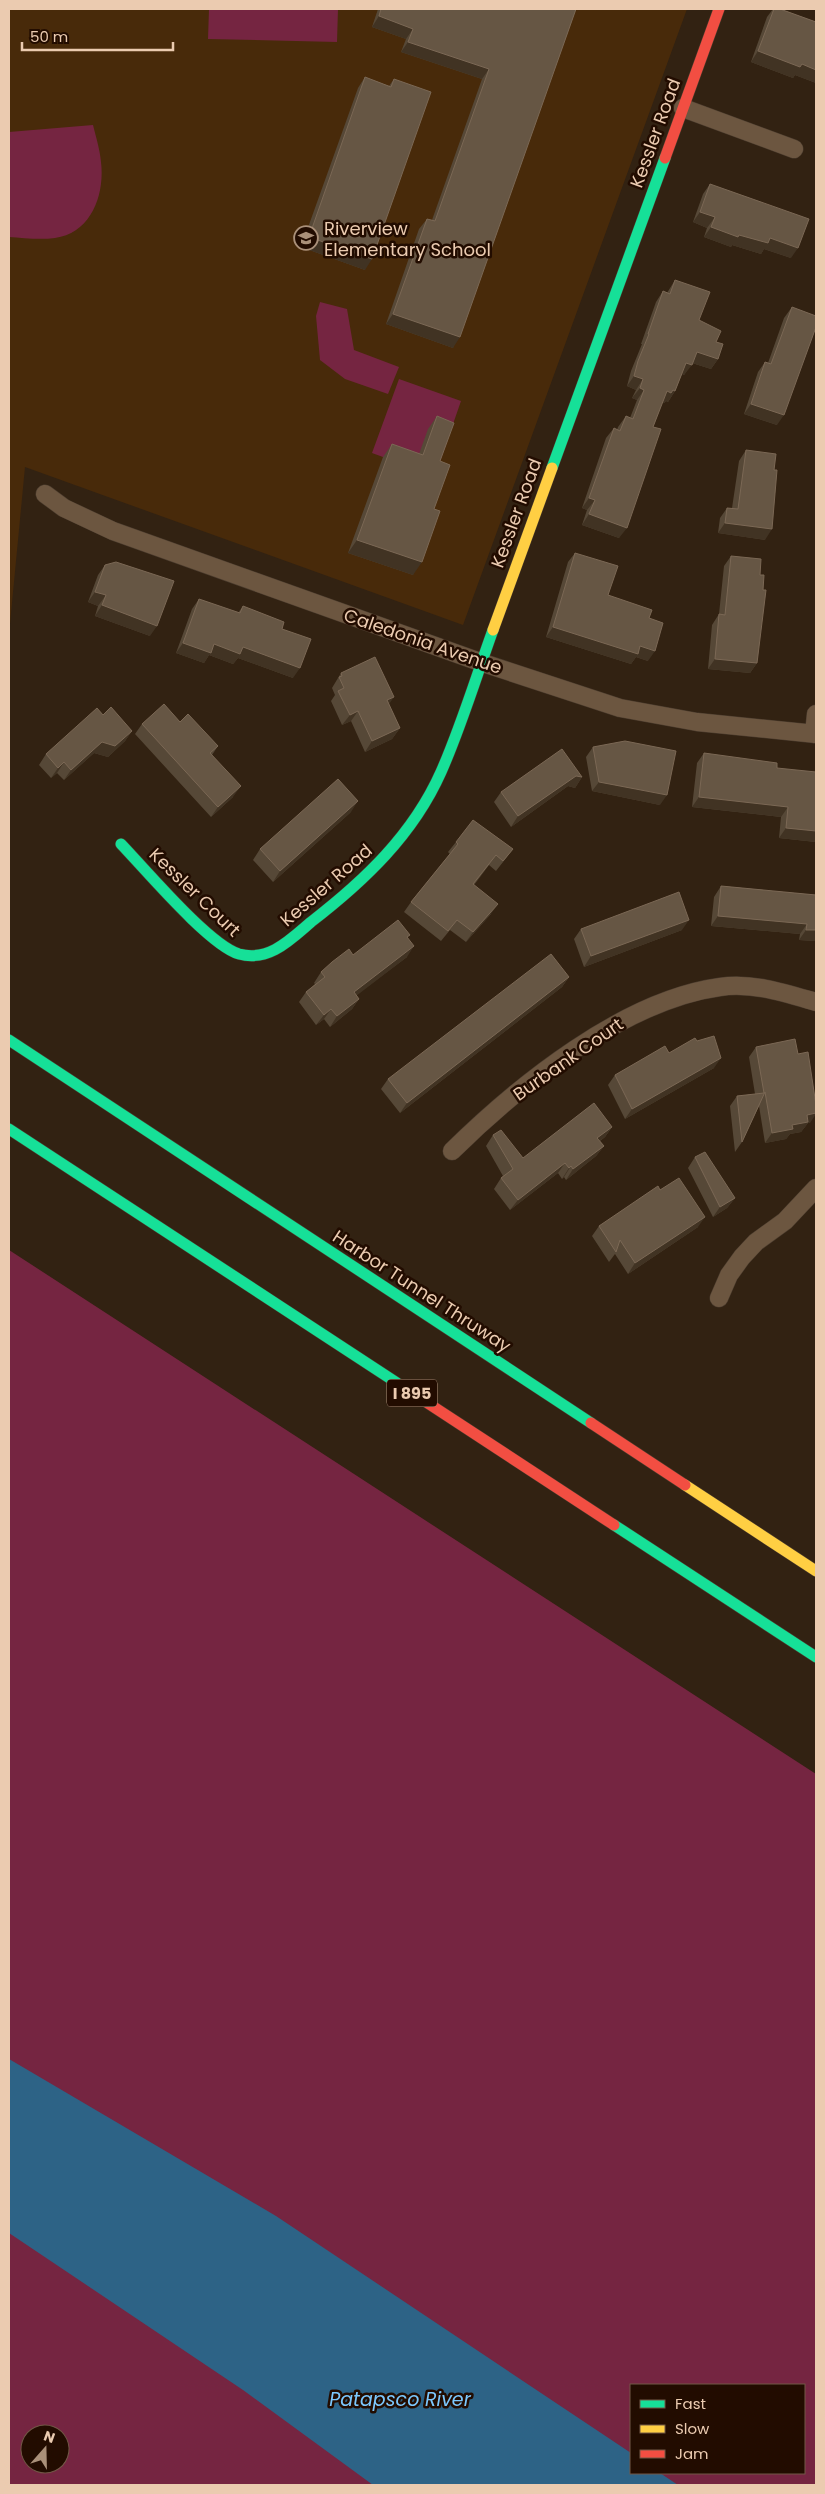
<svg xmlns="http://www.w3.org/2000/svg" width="825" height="2494" viewBox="0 0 825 2494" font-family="Poppins,sans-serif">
  <rect width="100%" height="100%" fill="#322212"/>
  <!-- built -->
  <path fill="#482a0a" d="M9,9H687L463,625L25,467L9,634Z"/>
  <!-- green -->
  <path fill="#752541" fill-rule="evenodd" d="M209,9H338L337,42L208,39Z
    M93,125C96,137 100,150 101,162C105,195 91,233 55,238C40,240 23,238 9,237V132Z
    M320,302L347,309L354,350L399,367L388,394L345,379L320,360L316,316Z
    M399,379L461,401L435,476L372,453Z
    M9,1250L816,1774V2485H9ZM631,2385H804V2473H631ZM30,2434H60V2464H30Z"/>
  <!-- water -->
  <path fill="#2d6386" d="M9,2059L276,2216L631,2453V2473H660L678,2485H373L243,2390L9,2233Z"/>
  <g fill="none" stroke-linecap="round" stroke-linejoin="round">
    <!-- street casing -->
    <g stroke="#4b3c2e" stroke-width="19">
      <path id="street" d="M683,108L794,149
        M45,494L64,508L113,531L480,662L620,708L697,722L816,734
        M814,734L816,714
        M452,1151C519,1085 624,1000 720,987C752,982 785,993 816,1002
        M719,1298L729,1275L742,1257L756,1242L785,1221L816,1188"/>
    </g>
    <!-- fast casing -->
    <g stroke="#4b3c2e" stroke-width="12">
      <path id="fast" d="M552,468L665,158
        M121,844C146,870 209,945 239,954C269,962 290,940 311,922C364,881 413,835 441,772C461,727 476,677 493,630
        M9,1040L591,1423
        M9,1129L420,1398
        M614,1525L816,1657"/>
    </g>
    <!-- slow casing -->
    <g stroke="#4b3c2e" stroke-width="12">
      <path id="slow" d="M493,630L552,468
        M685,1485L816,1571"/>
    </g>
    <!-- jam casing -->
    <g stroke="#4b3c2e" stroke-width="12">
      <path id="jam" d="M665,158L719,9
        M420,1398L614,1525
        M591,1423L685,1485"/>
    </g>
    <!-- street -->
    <use href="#street" stroke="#6c5640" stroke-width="18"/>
    <!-- fast -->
    <use href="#fast" stroke="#16e098" stroke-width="11"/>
    <!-- slow -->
    <use href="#slow" stroke="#ffcf43" stroke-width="11"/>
    <!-- jam -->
    <use href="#jam" stroke="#f24e42" stroke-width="11"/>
  </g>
  <!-- wall -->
  <path fill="#564837" d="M378,9H576L453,348L386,324L419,229L427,219L432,220L482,79L401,52L406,39L372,27Z
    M773,9H780L816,22V83L795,75L793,78L751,62L767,17Z
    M365,77L389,86L394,79L365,270L301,247L358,88Z
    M710,184L791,258L764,249L761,254L732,245L731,247L704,237L707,228L693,222L703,194Z
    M675,280L699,320L716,342L718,359L711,369L692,363L684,375L682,374L675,391L668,402L666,401L664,403H662L653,427L619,538L582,525L587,510L582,508L606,438L614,428L617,430L618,427L626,416L630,418L637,400L632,398L636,390L627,386L631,371L642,344H641L656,302L663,291L667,293Z
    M792,307L777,425L744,414L758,372L765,362L768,363L784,318Z
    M437,416L440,461L434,509L413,575L348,553L383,457L392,444L419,454L428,429Z
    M746,450L774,470L765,540L718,533L720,518L727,508H732L739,461Z
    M575,553L608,595L649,618L648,661L636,657L631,664L546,637L568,562Z
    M731,556L760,575L757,663L750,673L708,669L712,625L719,614L724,566Z
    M105,565L150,636L95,616L98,606L88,602L98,575Z
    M199,599L238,613L243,606L282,629L293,678L238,658L233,664L209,655L204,663L176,653L192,609Z
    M341,673L389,705L400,728L392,739L365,752L351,721L342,725L331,701L335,695L332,688Z
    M103,715L132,731L125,741L108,757L94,753L64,780L57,773L51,778L39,765L46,754Z
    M180,722L218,746L212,755L233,797L211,817L135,734L142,724Z
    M593,747L660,805L592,791L586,757Z
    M704,753L777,768L816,842L779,838L781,817L692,807L697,763Z
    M582,777L575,788L568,786L511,827L494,802L501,792Z
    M351,812L273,882L253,860L260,849Z
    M456,842L513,849L496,871L489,865L474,885L491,914L466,942L450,930L441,941L404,912L411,902L450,854L448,852Z
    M721,886L816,895V939L815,941L799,940L800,934L711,926L714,897Z
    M581,929L682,930L584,967L574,939Z
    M408,938L407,957L356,995L359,999L352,1009L330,1027L324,1019L316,1025L299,1002L306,992L315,984L314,983L321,972L353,955Z
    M569,977L562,987L400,1113L381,1089L388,1079Z
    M756,1047L810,1123H808L801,1132L790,1134L786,1139L765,1143L759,1106L742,1142L735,1152L730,1106L737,1096L755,1094L749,1057Z
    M669,1053L714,1068L625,1119L608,1085L615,1075Z
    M612,1127L605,1137L600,1141L604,1146L596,1156L566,1180L564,1177L562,1179L558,1173L510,1210L494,1189L501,1178L503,1176L486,1146L493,1135L523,1158Z
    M695,1157L735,1198L727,1208L713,1217L688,1168Z
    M599,1226L698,1227L628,1274L615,1254L609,1262L592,1236Z"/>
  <!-- shaded-wall -->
  <path fill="#413323" d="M379,16L413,29L406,39L372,27Z
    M408,42L489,69L482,79L401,52Z
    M758,51L802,64L816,70V83L795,75L793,78L751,62Z
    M700,212L715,217L707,228L693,222Z
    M711,227L739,235L770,238L798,248L791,258L764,249L761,254L732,245L731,247L704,237Z
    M309,237L372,259L365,270L301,247Z
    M393,314L460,337L453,348L386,324Z
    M697,352L718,359L711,369L689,362Z
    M686,363L692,365L684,375L679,373Z
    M634,376L643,379L636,390L627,386Z
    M640,388L644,390L637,400L632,398Z
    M673,390L675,391L668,402L666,401L664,403L659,402L667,391Z
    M751,404L784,415L777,425L744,414Z
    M589,498L595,500L587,510L582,508Z
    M589,514L627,528L619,538L582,525Z
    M725,523L772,529L765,540L718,533Z
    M357,540L422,562L413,575L348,553Z
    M95,592L106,595L98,606L88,602Z
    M102,605L157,626L150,636L95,616Z
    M553,627L640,646L655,651L648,661L636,657L631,664L546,637Z
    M183,643L214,644L243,647L300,668L293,678L238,658L233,664L209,655L204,663L176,653Z
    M715,659L757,663L750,673L708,669Z
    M394,697L387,707V700Z
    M358,711L351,721L342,725L350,715Z
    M400,728L392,739L365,752L372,741Z
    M132,731L125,741L108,757L94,753L64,780L71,770L102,742Z
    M64,762L57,773L51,778L58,768Z
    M576,776L582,777L575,788L568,786L511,827L518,816Z
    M599,782L667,795L660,805L592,791Z
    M241,786L233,797L211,817L218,807Z
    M699,797L788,807L781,817L692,807Z
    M358,801L351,812L273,882L280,871Z
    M786,828L816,831V842L779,838Z
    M498,904L491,914L466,942L473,932Z
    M718,916L807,924L800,934L711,926Z
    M689,920L682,930L584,967L591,956Z
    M806,930H816V939L815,941L799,940Z
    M414,946L407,957L347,1003L354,992Z
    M569,977L562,987L400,1113L407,1103Z
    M359,999L352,1009L330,1027L337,1016Z
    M331,1009L324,1019L316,1025L324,1015Z
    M721,1058L714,1068L625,1119L632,1109Z
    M816,1113V1114L810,1123H808L801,1132L790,1134L786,1139L765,1143L772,1133L807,1115Z
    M612,1127L605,1137L590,1148L597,1138Z
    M604,1146L596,1156L566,1180L573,1169Z
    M565,1163L558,1173L510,1210L518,1200Z
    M571,1166L564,1177L562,1179L569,1168Z
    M735,1198L727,1208L713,1217L720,1207Z
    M705,1217L698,1227L628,1274L635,1263Z"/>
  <!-- building -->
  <path fill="#665644" stroke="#7b6855" d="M381,9H576L460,337L393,314L427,219L435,221L489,69L408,42L413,29L379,16Z
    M774,9H780L816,22V70L802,64L800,67L758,51Z
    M365,77L391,87L394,79L431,92L372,259L309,237Z
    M710,184L809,219L798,248L770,238L768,243L739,235L738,237L711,227L715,217L700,212Z
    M675,280L710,292L699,320L721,331L716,342L723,344L718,359L697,352L692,365L686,363L675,391L673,390L671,393L667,391L653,427L661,429L627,528L589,514L595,500L589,498L614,428L620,431L626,416L633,419L644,390L640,388L643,379L634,376L638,361L649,334H648L663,291L670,294Z
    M792,307L816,316V327L784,415L751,404L765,362L771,364Z
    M437,416L454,423L440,461L450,465L434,509L440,511L422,562L357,540L392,444L423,455Z
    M746,450L776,454L774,470H777L772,529L725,523L727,508L738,509Z
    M575,553L618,566L608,595L652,610L649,618L663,623L655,651L640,646L638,654L553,627Z
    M731,556L761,559L760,575H764L763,590H766L757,663L715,659L719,614L725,615Z
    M116,562L174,581L157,626L102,605L106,595L95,592L105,565Z
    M199,599L240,613L243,606L284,622L282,629L311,639L300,668L243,647L240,654L214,644L211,653L183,643Z
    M375,657L394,697L387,700L400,728L372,741L358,711L350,715L338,691L344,688L339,677L342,676L341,673Z
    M164,704L180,722L188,714L218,746L210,753L241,786L218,807L142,724Z
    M111,707L132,731L115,746L102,742L71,770L64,762L58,768L46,754L97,708L103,715Z
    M625,741L676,751L667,795L599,782L593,747Z
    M562,749L582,777L576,776L518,816L501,792Z
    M704,753L777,763V768L816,772V831L786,828L788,807L699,797Z
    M338,779L358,801L280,871L260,849Z
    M473,820L513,849L503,861L496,855L473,884L498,904L473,932L457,920L448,931L411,902L458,844L456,842Z
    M721,886L816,895V930H806L807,924L718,916Z
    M679,892L689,920L591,956L581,929Z
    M398,920L410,935L407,937L414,946L354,992L359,999L337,1016L331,1009L324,1015L306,992L325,977L321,972L332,962L349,949L353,955Z
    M551,954L569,977L407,1103L388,1079Z
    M714,1036L721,1058L632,1109L615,1075L665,1046L669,1053L695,1038L697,1041Z
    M795,1039L798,1054L808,1052L816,1105V1113L807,1115L808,1122L792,1125L793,1129L772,1133L765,1092L742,1142L737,1096L764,1093L756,1047Z
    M594,1103L612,1127L597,1138L604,1146L573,1169L571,1166L569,1168L565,1163L518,1200L501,1178L513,1169L493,1135L501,1130L523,1158Z
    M705,1152L735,1198L720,1207L695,1157Z
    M679,1178L705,1217L635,1263L620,1240L616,1252L599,1226L658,1186L660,1190Z"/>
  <!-- icons -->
  <defs>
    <g id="school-ring" transform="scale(1.25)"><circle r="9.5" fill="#220c00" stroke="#aa9079" stroke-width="1.5"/><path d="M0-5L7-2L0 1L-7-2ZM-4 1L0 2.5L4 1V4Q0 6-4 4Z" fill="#aa9079"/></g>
  </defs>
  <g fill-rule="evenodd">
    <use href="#school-ring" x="306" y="238"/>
  </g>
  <g text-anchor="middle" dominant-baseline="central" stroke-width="5" stroke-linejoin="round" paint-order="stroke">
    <!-- shield labels -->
    <rect fill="#220c00" stroke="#af927b" stroke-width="1" x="387" y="1379.5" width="50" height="27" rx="4"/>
    <g font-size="16" font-weight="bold" fill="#ebcbb0">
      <text x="412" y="1393">I 895</text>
    </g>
    <!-- street labels -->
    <g font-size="18" fill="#ebcbb0" stroke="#220c00">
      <text transform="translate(655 133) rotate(-70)">Kessler Road</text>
      <text transform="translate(516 513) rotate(-70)">Kessler Road</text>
      <text transform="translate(423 641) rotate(19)">Caledonia Avenue</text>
      <text transform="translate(326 885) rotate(-41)">Kessler Road</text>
      <text transform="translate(195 892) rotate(44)">Kessler Court</text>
      <text transform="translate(568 1059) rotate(-35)">Burbank Court</text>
      <text transform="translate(422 1291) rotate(33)">Harbor Tunnel Thruway</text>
    </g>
    <!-- poi labels -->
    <g font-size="18" fill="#ebcbb0" stroke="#220c00" text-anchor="start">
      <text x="324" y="228">Riverview<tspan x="324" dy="21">Elementary School</tspan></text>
    </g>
    <!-- water labels -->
    <g font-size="19" font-style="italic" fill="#7cc8fd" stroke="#220c00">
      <text x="400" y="2399">Patapsco River</text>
    </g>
  </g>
  <!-- border -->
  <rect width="825" height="2494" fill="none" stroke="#ebcbb0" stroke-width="20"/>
  <!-- legend -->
  <rect x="630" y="2384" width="175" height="90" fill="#220c00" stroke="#725846"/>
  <rect x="640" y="2400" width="25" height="8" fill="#16e098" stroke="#725846"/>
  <text x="675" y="2409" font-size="15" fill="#ebcbb0">Fast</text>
  <rect x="640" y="2425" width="25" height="8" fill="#ffcf43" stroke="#725846"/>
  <text x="675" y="2434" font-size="15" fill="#ebcbb0">Slow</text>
  <rect x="640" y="2450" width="25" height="8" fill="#f24e42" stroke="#725846"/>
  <text x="675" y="2459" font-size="15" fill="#ebcbb0">Jam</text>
  <!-- north arrow -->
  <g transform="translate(45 2449) rotate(20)"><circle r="24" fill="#220c00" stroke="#725846"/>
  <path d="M0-4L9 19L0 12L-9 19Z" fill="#aa9079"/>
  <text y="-8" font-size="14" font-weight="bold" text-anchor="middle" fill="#ebcbb0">N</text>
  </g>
  <!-- scale -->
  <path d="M22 42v8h151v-8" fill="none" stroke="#ebcbb0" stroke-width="2.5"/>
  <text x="30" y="42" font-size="15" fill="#ebcbb0" stroke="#220c00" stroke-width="4" paint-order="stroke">50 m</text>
</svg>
